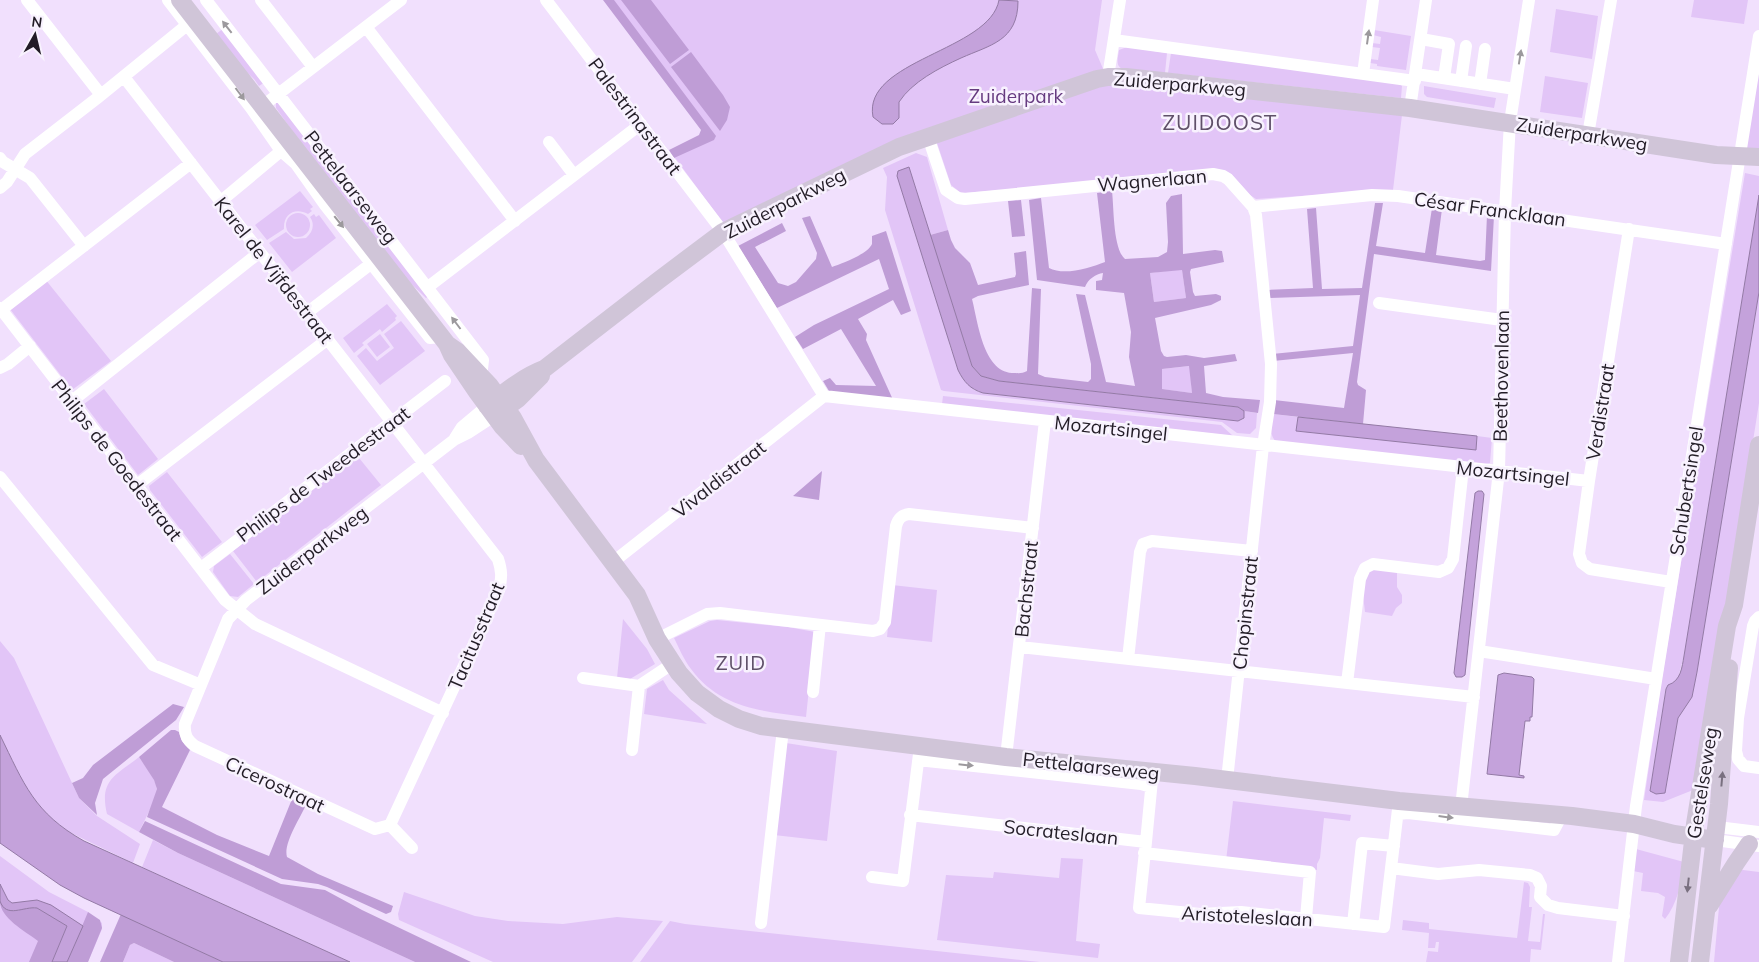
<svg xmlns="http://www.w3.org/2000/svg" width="1759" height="962" viewBox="0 0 1759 962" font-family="Mulish,sans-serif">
  <rect width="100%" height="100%" fill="#f1e0fd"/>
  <!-- green -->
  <path fill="#e2c5f7" d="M612,0H1102L1095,50L1110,85H1128L1402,115L1393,190L1256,199L1250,195L1231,174L961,193L951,185L932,128L723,223L673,155L713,137Z
    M1694,0H1748L1744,24L1691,17Z
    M1556,9L1598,16L1592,59L1550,52Z
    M224,28L265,82L259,86L254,79L238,64L216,34Z
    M1374,30L1411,36L1406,70L1377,66V64L1370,63V59L1378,60L1380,48L1372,47V43L1380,44L1381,37L1373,35Z
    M1127,47L1167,53L1165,73L1122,69C1115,65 1118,58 1119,50Z
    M1171,53L1400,84L1402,86L1401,98L1168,73Z
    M1759,57V148L1747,149L1745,147Z
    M1545,76L1588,83L1582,118L1540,112Z
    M1424,86L1496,98L1494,108L1427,97L1424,94Z
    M280,101L430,295L426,298L404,277L303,146L276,108V103Z
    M916,153L927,157L948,230L930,235L909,168L950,347L963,379L974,390L983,393L1238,421L1244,418V411L1257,413L1256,428L1250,434L1237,433L1222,422L944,391L941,390L885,210L887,177L883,168Z
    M1745,173L1759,176V195L1684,656L1678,678L1666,689L1650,791L1667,783L1678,718L1692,697L1697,672L1759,292V403L1721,644L1693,790L1663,802L1644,800L1662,678Z
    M300,191L313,207L310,209L312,211L308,214C295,207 283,214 284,229L267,240L255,225Z
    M286 225a12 12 0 1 1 24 0a12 12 0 1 1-24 0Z
    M314,214L316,217L319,215L336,238L292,272L269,243L286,232L294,239L306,238C313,232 315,224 310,217Z
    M1182,269L1186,298L1154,302L1150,273Z
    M45,279L111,361L72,390L10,309Z
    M387,304L397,316L395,318L396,320L382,332L380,329L362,343L364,345L354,353L343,338Z
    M401,321L425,351L380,385L357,356L366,348L377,361L394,348L384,334Z
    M380,334L390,347L377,357L367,344Z
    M1190,366L1192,393L1161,389L1162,369Z
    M104,389L158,459L138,475L84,404Z
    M943,396L1221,425L1233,436L942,404Z
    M1273,414L1298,417L1297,431L1476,450L1477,436L1492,438L1490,463L1482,465L1278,443C1268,436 1272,426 1273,414Z
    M355,453L381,485L257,582L233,551Z
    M167,472L222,542L202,557L150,490L149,486Z
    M230,554L254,584L238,597L230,596L213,572L214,566Z
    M1368,569L1397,570V587L1402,595V603L1396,608L1392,616L1365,612L1362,586Z
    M892,585L937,590L932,642L887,637Z
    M623,619L647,649L655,664L630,679L617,678Z
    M717,620L788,627L815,632L806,717C761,711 720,708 691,669C684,660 679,648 674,638L710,621Z
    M0,641L14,658L79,798L97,816L140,844L133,863L67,831L47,816L24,785L0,735Z
    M663,680L669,690L707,724L644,714L647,689Z
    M786,743L837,751L827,841L774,835Z
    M139,757C146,768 159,781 157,795L139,832L107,814C99,780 115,776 139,757Z
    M1233,801L1351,815L1350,821L1324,818L1320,858L1317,864V870L1226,861Z
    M153,840L178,853L415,962H350L142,867Z
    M1636,849L1684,862C1682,881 1677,905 1665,919L1662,916L1665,897L1658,893L1641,891L1643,873L1633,871Z
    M0,856L49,892L88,912L102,923V929L88,962H0Z
    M1061,858L1083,859L1076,941L1100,944L1098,958L937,940L946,875L993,878L994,872L1059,878Z
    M1735,869L1759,872V962H1714L1720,896Z
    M1524,882L1528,883L1530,887L1529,907H1532L1528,941L1540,942L1543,914H1545L1541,950L1531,949L1530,962H1426L1428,951L1438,952L1439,942H1436L1435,948H1428L1429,933L1402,930L1403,920L1429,923V929L1517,938Z
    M404,892L475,916L508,921L563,924L617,917L663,921L632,962H493L399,920L398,914Z
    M670,921L685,924L1040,962H640Z
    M134,943L174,962H123L130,945Z"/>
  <!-- forest -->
  <path fill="#bf9dd6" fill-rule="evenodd" d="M603,0H614L716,136L714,140L674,158L669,150L699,135L701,130Z
    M621,0H651L689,50L670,64Z
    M691,52L723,95L730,107L727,120L720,131L671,67Z
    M1112,191C1114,208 1113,249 1125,259L1158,257L1167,252L1168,242L1166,203L1171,196L1182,194L1183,254L1215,250L1222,251L1224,262L1191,269L1190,272L1193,292L1195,296L1216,294L1221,296V300L1211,305L1155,318L1161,351L1164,356L1167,357L1186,355L1204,358L1235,354L1237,361L1204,366L1206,393L1223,397L1260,400L1258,413L1244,411L1238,407L999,381L981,376L972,366L930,235L948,230L951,240L955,248L970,263L978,285L1015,277L1016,274L1014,253L1026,251L1029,285L978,296L972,299C978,322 983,371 1012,373C1018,373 1022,374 1027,371L1032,288L1041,289L1038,374L1045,377L1088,382L1091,379V364L1076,294L1085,295L1106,382L1135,386L1129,357L1131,332L1124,293L1096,290V281L1102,280L1103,273C1096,274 1088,279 1085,287L1037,280L1029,200L1041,198L1049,268C1064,276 1090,268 1105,262L1097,193ZM1182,270L1186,298L1154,302L1150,273ZM1189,366L1192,393L1162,389V369Z
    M1021,200L1025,236L1012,237L1008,201Z
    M1375,203H1383L1376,246L1425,253L1432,208L1442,209L1436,255L1480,261L1485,260L1487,215L1494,216L1491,271L1374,254L1357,382L1358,385L1366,390L1363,424L1273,414L1274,400L1344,408L1353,353L1273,361L1272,354L1353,346L1360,295L1268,298L1267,290L1313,288L1307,209L1316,208L1322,289L1362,288Z
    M810,216L832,267C841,264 868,254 872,244C872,242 872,239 872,236L886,231L911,311L901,315L893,300L858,319L867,334L866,340L894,402L832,396L823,381L830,378L836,385L876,386L841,329L803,349L795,337L814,325L889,289L879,259L777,308L738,246L782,223L786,231L755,247L778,283L788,286L796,282L816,259L817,253L802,218Z
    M822,471L819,500L793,496Z
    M173,704L184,707L176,720L103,779L95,803L97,815L79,798L72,783L83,778L93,765Z
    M171,730H175L179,732L182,741L190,750L162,807L217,835L269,856L292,799L306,805C300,818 283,844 287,857L318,874L393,906L391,912L386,914L327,887L318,884L282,879L147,817L157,789L154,780L139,757Z
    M145,821L281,884L325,890L362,910L471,962H415L178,853L139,832Z
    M0,901C16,920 18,905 37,908L67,926L52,962H29L38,941C25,931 0,918 0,901Z
    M88,912L100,920L102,928L88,962H67Z
    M121,914L223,962H174L134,943L130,945L123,962H100Z"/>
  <!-- water -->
  <path fill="#c4a2db" stroke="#937aa5" d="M999,0L1018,1C1018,41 990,45 961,58C939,68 912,82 899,102V118L893,124H882L873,117C862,60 990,51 999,0Z
    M909,167L972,366L981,376L999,381L1238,407L1244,411V418L1238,421L983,393C970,389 964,382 958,370L897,176L898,171Z
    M1759,195V292L1697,672L1692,697L1678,718L1665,793L1656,794L1650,791L1666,689L1668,685C1681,681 1682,667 1684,656Z
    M1298,417L1477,436L1476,450L1296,431Z
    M1478,491H1482L1484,494L1465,675L1462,677H1456L1454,673L1475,493Z
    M1504,673L1532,677L1534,679L1532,717H1530V721H1525L1519,775L1524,776V778L1487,774L1498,675Z
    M0,735C24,784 34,813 84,841L350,962H223L84,898L60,885L0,843Z
    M0,884L8,900L12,903L37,900L51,905L83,926L67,962H52L67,926L37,908C24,906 6,919 0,901C0,897 0,889 0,884Z"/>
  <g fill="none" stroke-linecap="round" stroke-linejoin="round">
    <!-- street -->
    <path stroke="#fff" stroke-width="12" d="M27,0L101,95
      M168,0L251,108L281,151L296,164L325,205L430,338L442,337
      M206,0L483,360L481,378
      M261,0L313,67
      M546,0L723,232L824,396L1589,481
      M366,27L515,221
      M1421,39L1449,44L1444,78
      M1114,40L1415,81
      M1363,74L1373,0
      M1416,74L1515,89
      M124,77L498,559C502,571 502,578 499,590L390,825
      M1108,77L1120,0
      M1461,81L1466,46
      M1480,84L1485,49
      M1410,108L1426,0
      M256,111L401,0
      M1588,135L1611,0
      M928,137L946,190L958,198L965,199L1213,174L1223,176L1228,179L1253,207L1256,215L1271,364L1270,402L1263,446L1227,780
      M549,142L574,175
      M0,158L3,162L30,178L84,246
      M0,188L7,182L25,154L96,99L187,25
      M221,201L281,151
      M1253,207L1372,195L1398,196L1726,244
      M1629,229L1589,481L1579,554L1582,563L1590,569L1671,582
      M428,287L641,124
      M1379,303L1502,320
      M0,308L225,600L255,624L443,713
      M1,310L191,163
      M308,312L372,263
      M0,368L8,364L30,346
      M72,401L260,252
      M455,438L462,427L487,406
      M0,477L153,665L201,685
      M137,485L328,339
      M613,562L824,396
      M201,568L445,381
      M1759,617L1755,621L1753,626L1738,718L1736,751L1738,759L1744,766L1759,768
      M657,639L707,614L720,613L873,631L880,629L885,622L896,526C898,519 901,515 909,514L1033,528
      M1020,647L1474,697
      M1479,651L1656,679
      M1128,659L1140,552L1143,544L1152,541L1252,551
      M583,678L639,686L672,664
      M1347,683L1360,579L1365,568L1373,564L1439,572L1448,568L1453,559L1463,468
      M813,692L820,625
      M632,750L639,686
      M1006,757L1045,421
      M918,761H927L1141,784L1151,787
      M1461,807L1499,471L1505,211L1510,122L1529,0
      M1398,814L1408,813L1554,830L1562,815
      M910,815L1146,842L1139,908L1200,914L1241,912L1384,927L1399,801
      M390,825L375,829L195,746C187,740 184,735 185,724L228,619L246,600L454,440L468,433L494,416
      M390,825L412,848
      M1717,827L1759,832
      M1715,840L1759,846
      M1146,842L1152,780
      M1144,853L1310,872L1306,918
      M1391,868L1438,874L1479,870L1530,875L1537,878L1541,886L1540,897L1548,905L1558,908L1624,916
      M872,877L903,881L919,754
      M761,923L783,729
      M1353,924L1362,843L1394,846
      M1618,962L1636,806L1759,36"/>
    <!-- secondary -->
    <path stroke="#d0c5d8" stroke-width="18" d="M180,0L447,344L452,355L477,392L502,426L521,446
      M447,344L457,351L490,386L513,418L536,460L637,595L657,639L679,673L697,693L719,709L739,719L761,726L1006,757L1195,776L1399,801L1572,816L1634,824L1674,834L1715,840
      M487,406C505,392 523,377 544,369L659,280L723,232L735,226L899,147L1097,79L1108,77H1126L1410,108L1716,155L1759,157
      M497,414L518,399L541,376
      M1709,906L1736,863L1749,844
      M1679,962L1695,824L1727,626L1734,605L1759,445
      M1700,962L1719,804L1729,668"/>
  </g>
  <!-- one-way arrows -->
  <defs><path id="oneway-solid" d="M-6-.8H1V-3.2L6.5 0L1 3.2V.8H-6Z" transform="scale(1.25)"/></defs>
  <g fill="#9c999d">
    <use href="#oneway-solid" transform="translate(227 27) rotate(-128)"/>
    <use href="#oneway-solid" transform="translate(1368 37) rotate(-82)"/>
    <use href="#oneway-solid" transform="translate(1520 57) rotate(-81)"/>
    <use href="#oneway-solid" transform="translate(240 94) rotate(53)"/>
    <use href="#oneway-solid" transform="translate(339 222) rotate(51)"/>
    <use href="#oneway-solid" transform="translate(456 323) rotate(-127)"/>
    <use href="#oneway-solid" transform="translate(966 765) rotate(6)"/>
    <use href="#oneway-solid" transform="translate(1446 817) rotate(7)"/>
  </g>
  <g fill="#79707f">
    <use href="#oneway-solid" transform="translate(1722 779) rotate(-85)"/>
    <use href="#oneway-solid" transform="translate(1688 885) rotate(96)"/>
  </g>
  <g text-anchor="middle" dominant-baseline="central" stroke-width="5" stroke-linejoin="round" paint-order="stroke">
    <!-- street labels -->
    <g font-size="19" fill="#221c26" stroke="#f8f2fe">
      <text transform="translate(1180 84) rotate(5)">Zuiderparkweg</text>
      <text transform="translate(635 116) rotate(53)">Palestrinastraat</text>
      <text transform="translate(1582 134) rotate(9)">Zuiderparkweg</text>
      <text transform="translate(1152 180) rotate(-5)">Wagnerlaan</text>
      <text transform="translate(351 187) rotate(52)">Pettelaarseweg</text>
      <text transform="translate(785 203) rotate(-27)">Zuiderparkweg</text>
      <text transform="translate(1490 209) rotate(8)">César Francklaan</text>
      <text transform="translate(274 270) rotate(52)">Karel de Vijfdestraat</text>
      <text transform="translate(1501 376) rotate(-89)">Beethovenlaan</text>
      <text transform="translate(1600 412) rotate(-81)">Verdistraat</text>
      <text transform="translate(1111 428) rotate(6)">Mozartsingel</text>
      <text transform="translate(117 460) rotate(52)">Philips de Goedestraat</text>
      <text transform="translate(1513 473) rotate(6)">Mozartsingel</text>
      <text transform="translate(323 474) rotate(-37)">Philips de Tweedestraat</text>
      <text transform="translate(719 479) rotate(-38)">Vivaldistraat</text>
      <text transform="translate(1686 491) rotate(-81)">Schubertsingel</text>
      <text transform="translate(312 550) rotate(-37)">Zuiderparkweg</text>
      <text transform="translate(1026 589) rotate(-84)">Bachstraat</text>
      <text transform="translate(1245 613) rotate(-84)">Chopinstraat</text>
      <text transform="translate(476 636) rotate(-67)">Tacitusstraat</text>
      <text transform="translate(1091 766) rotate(6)">Pettelaarseweg</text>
      <text transform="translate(1702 783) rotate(-81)">Gestelseweg</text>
      <text transform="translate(275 784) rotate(25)">Cicerostraat</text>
      <text transform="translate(1061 832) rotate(6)">Socrateslaan</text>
      <text transform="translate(1247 916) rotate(3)">Aristoteleslaan</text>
    </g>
    <!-- park labels -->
    <g font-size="19" fill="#663b80" stroke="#f8f2fe">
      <text x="1016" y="96">Zuiderpark</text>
    </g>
    <!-- neighbourhood labels -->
    <g font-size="20" letter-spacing="1" fill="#5f5069" stroke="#f8f2fe">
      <text x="741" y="662">ZUID</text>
    </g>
    <!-- quarter labels -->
    <g font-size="21" letter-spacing="1" fill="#5f5069" stroke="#f8f2fe">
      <text x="1220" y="122">ZUIDOOST</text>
    </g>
  </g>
  <!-- north arrow -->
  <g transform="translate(35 35) rotate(8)" stroke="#f8f2fe" stroke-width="4" paint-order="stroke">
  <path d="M0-4L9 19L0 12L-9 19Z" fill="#221c26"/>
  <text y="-8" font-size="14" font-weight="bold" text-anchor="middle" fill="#221c26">N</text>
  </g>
</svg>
